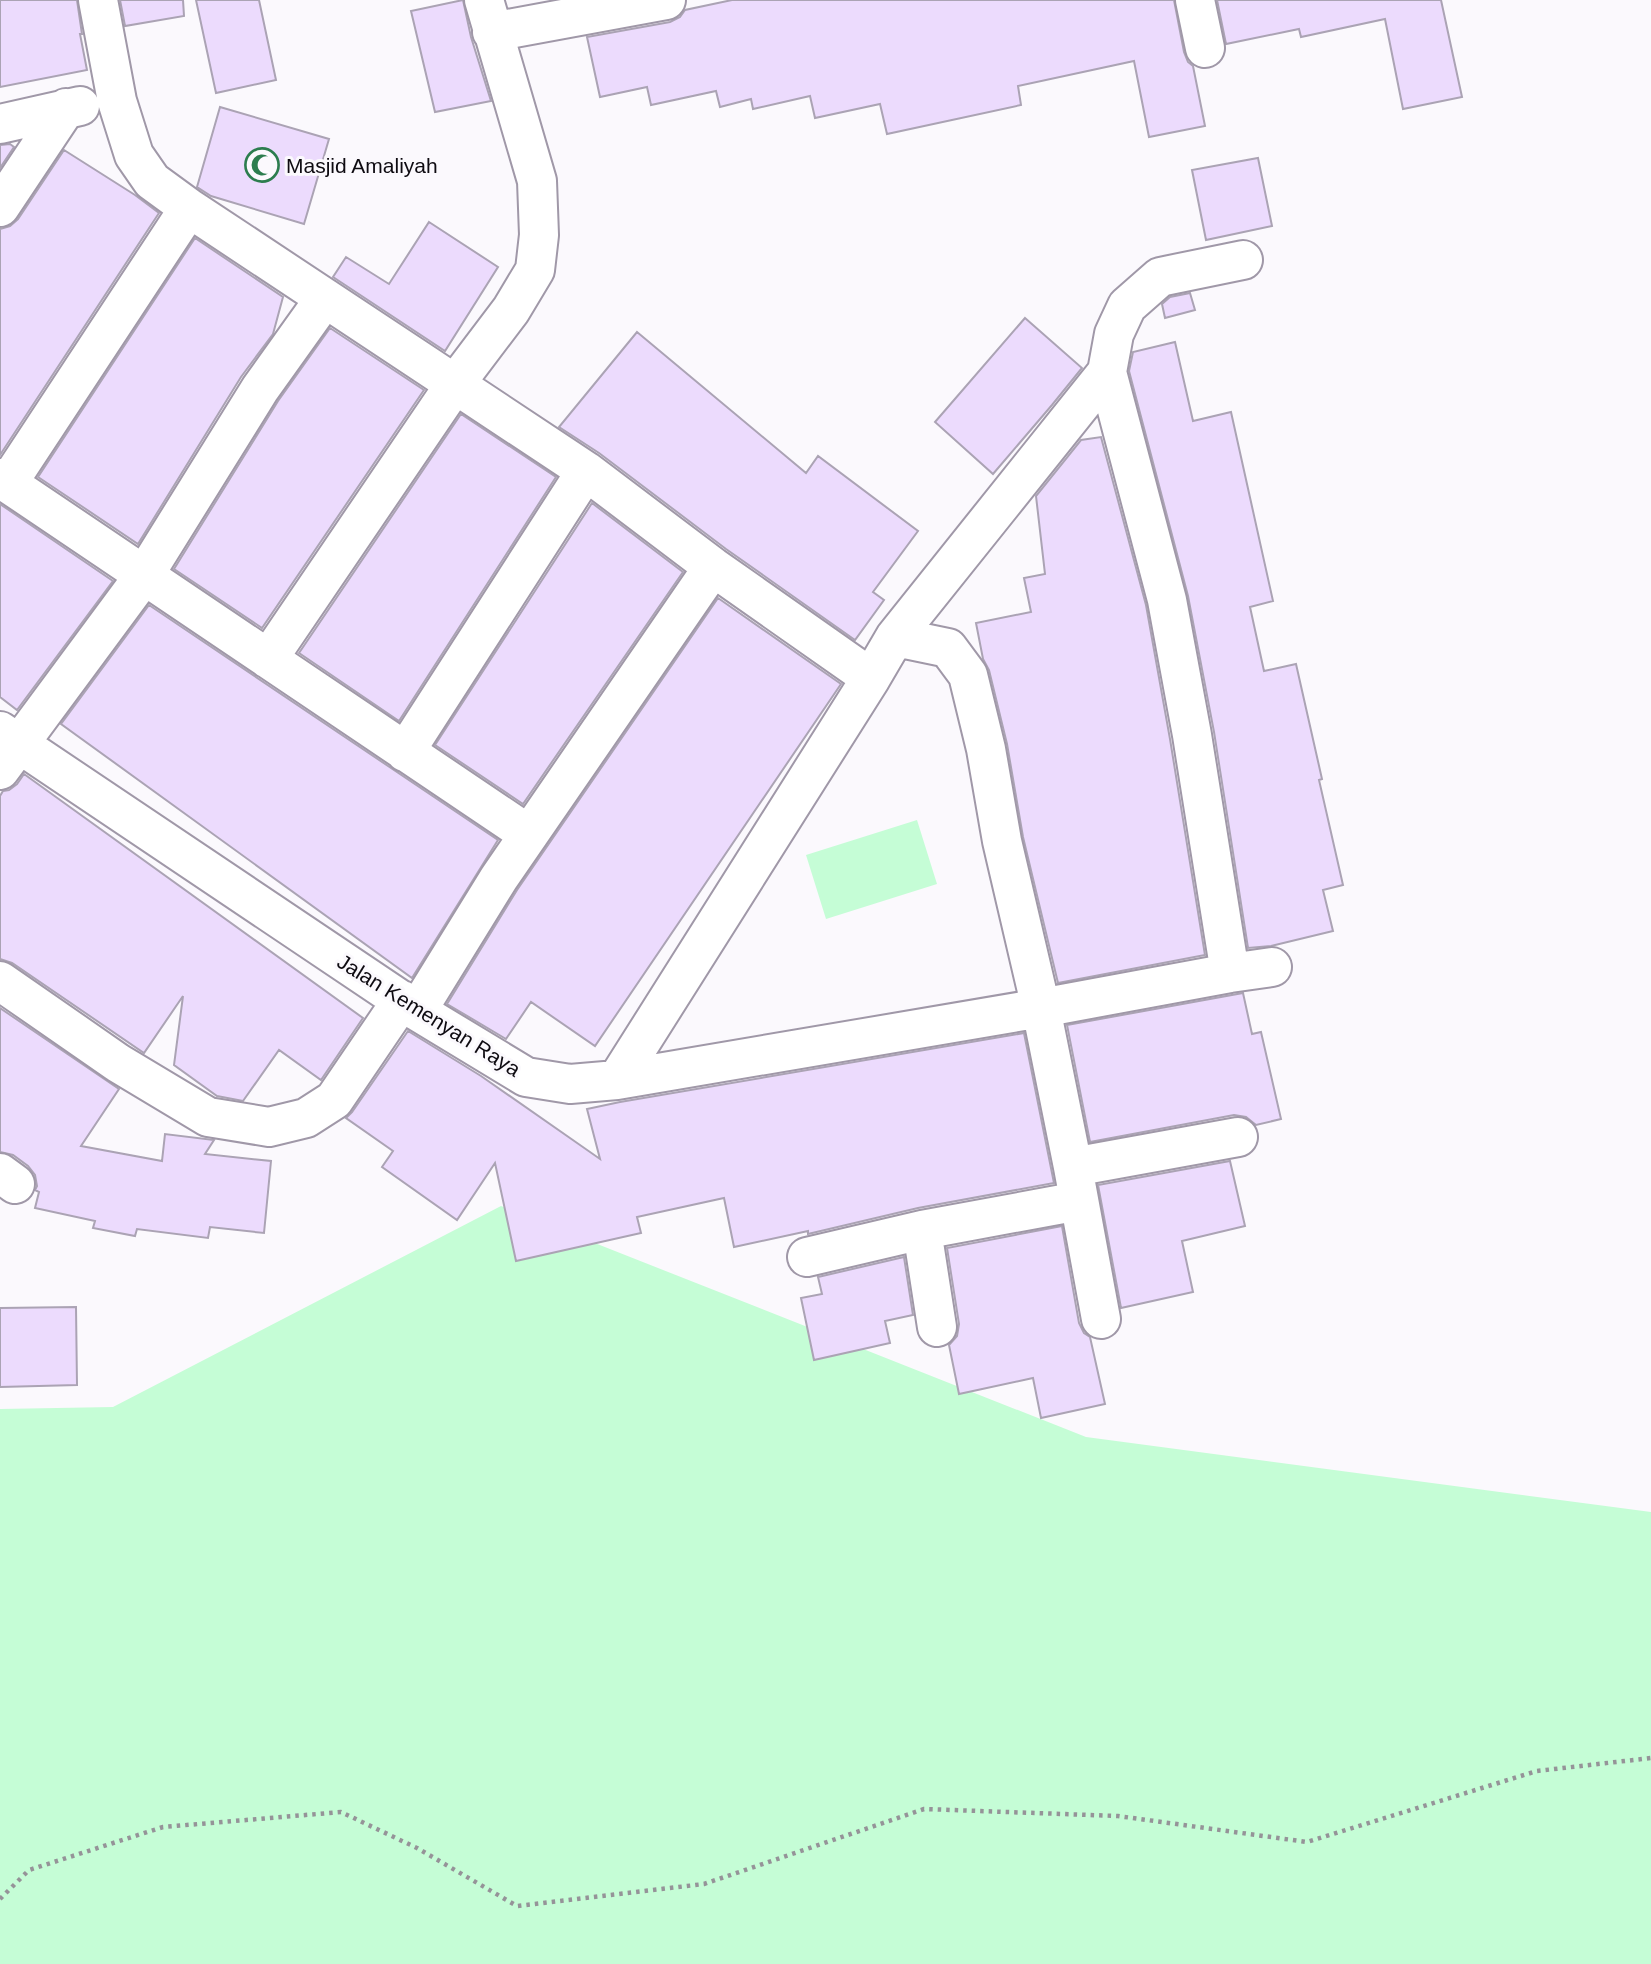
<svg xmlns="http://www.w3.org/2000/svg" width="1651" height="1964" viewBox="0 0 1651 1964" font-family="Arial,sans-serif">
  <rect width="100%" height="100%" fill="#fbf9fd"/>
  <!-- green -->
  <path fill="#c5fdd6" d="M917,820L937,884L826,919L806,855Z
    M501,1206L1086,1437L1651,1512V1964H0V1409L113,1407Z"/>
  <!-- building -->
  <path fill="#ecdbfd" stroke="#aba3b4" stroke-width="2" d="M0,0H77L82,34H80L87,70L0,87Z
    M120,0H183L184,16L125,26Z
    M196,0H259L276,80L216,93Z
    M463,0L471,37L491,101L435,112L411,11Z
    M732,0H1174L1184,52L1188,62L1193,66L1205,126L1149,137L1134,61L1018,86L1021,105L887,134L880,104L815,118L810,96L753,109L751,99L720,107L716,91L651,105L647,87L600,97L587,37L670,22L680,17L685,10Z
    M1217,0H1441L1462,97L1403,109L1385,19L1301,37L1299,29L1226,44Z
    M220,107L329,139L304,224L211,196L197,187Z
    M10,144L14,147L0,168V145Z
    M64,150L135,195L159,213L0,455V229L10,226L18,219Z
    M1258,158L1272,226L1206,240L1192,170Z
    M429,222L498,267L445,351L333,277L346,257L389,284Z
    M195,238L283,297L273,334L241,377L138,544L38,477Z
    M1190,293L1195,310L1165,318L1162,304L1170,297Z
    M1025,318L1082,368L1052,405L993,474L935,422Z
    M330,328L424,390L262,628L174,569L278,401Z
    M637,332L806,473L818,456L918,531L873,592L884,600L855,640L726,549L599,453L559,427Z
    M1175,342L1193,421L1231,412L1273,601L1250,607L1264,671L1296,664L1322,779L1319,780L1343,885L1323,890L1333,931L1271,946L1248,948L1214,732L1188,596L1129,371L1133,352Z
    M461,414L556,477L399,721L299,653Z
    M1101,437L1146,605L1170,739L1205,955L1058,983L1023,837L1007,744L989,670L983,659L976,623L1031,612L1024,578L1045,574L1036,496L1081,440Z
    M592,503L683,572L523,804L435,745Z
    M0,504L113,581L17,710L0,697Z
    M718,598L841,684L595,1046L531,1002L506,1039L447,1004L517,890Z
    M149,605L498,840L412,978L61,724Z
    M24,774L363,1018L321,1080L279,1050L243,1101L217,1096L174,1065L183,996L144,1053L12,963L0,959V796L3,791L9,790L17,784Z
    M1243,993L1252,1034L1261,1032L1281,1119L1256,1125L1246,1117L1234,1115L1090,1142L1067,1025Z
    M0,1008L119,1089L81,1146L162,1161L165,1134L214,1140L205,1154L271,1161L264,1233L210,1227L208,1238L137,1229L135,1236L93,1228L95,1221L35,1208L39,1192L35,1190L37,1186L35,1175L28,1166L13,1155L0,1152Z
    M408,1031L481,1076L600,1159L587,1109L620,1102L1024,1033L1054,1183L918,1208L808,1234V1231L734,1247L724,1198L637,1217L641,1233L516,1261L495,1163L457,1220L382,1167L393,1151L346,1118L352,1112Z
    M1230,1161L1245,1226L1182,1241L1193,1292L1121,1308L1098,1185Z
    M1062,1226L1079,1323L1084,1333L1090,1337L1105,1404L1041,1418L1033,1378L959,1394L949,1345L957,1336L959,1324L947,1248Z
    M904,1257L913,1315L885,1321L890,1343L814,1360L801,1298L822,1294L818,1277Z
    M76,1307L77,1385L0,1387V1308Z"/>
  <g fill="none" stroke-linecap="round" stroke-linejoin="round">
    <!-- minor casing -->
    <g stroke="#a098a8" stroke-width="42">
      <path id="minor" d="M98,0L117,101L134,155L152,181L189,208L586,471L713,567L871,678
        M1195,0L1205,48
        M492,32L666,0
        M0,124L80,106
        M0,207L66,108
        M1107,372L1167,600L1192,735L1230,973
        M0,478L528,834
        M8,483L189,208
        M268,659L455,384L511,310L535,270L539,235L537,181L484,0
        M0,731L417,1011L526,1077L570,1084L617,1080L871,678L895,637L1107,372L1114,334L1127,306L1160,277L1243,260
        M405,752L586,471
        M0,770L145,574L260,389L325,298
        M0,981L118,1063L208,1117L269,1127L306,1118L334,1100L402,1000
        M417,1011L499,878L713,567
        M617,1080L1041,1008L1002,841L986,749L968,675L948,648L895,637
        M1073,1167L1238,1137
        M0,1173L15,1184
        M922,1230L937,1327
        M807,1257L922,1230L1079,1201
        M1101,1319L1073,1167L1041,1008L1230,973L1272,967"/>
    </g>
    <!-- path -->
    <path stroke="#959398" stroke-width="4.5" stroke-dasharray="3.5 5" stroke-linecap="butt" d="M0,1899L29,1870L163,1827L341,1812L417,1848L517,1906L704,1884L924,1809L1118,1816L1307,1842L1537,1771L1651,1758"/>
    <!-- minor -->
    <use href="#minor" stroke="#fff" stroke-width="38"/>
  </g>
  <!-- icons -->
  <defs>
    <g id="mosque-ring" transform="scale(1.75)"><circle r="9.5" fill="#fbf9fd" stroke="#2c7d4e" stroke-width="1.5"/><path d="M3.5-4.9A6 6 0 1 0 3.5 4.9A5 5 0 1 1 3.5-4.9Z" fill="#2c7d4e"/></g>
  </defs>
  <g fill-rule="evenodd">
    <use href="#mosque-ring" x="262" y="165"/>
  </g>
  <g text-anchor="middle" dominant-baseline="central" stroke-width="6" stroke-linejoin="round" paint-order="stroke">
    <!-- poi labels -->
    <g font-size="21" fill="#0e0b11" stroke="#fbf9fd" text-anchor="start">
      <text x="286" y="165">Masjid Amaliyah</text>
    </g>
    <!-- street labels -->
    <g font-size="21" fill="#0e0b11" stroke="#fbf9fd">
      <text transform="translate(429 1015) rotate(32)">Jalan Kemenyan Raya</text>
    </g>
  </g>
</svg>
